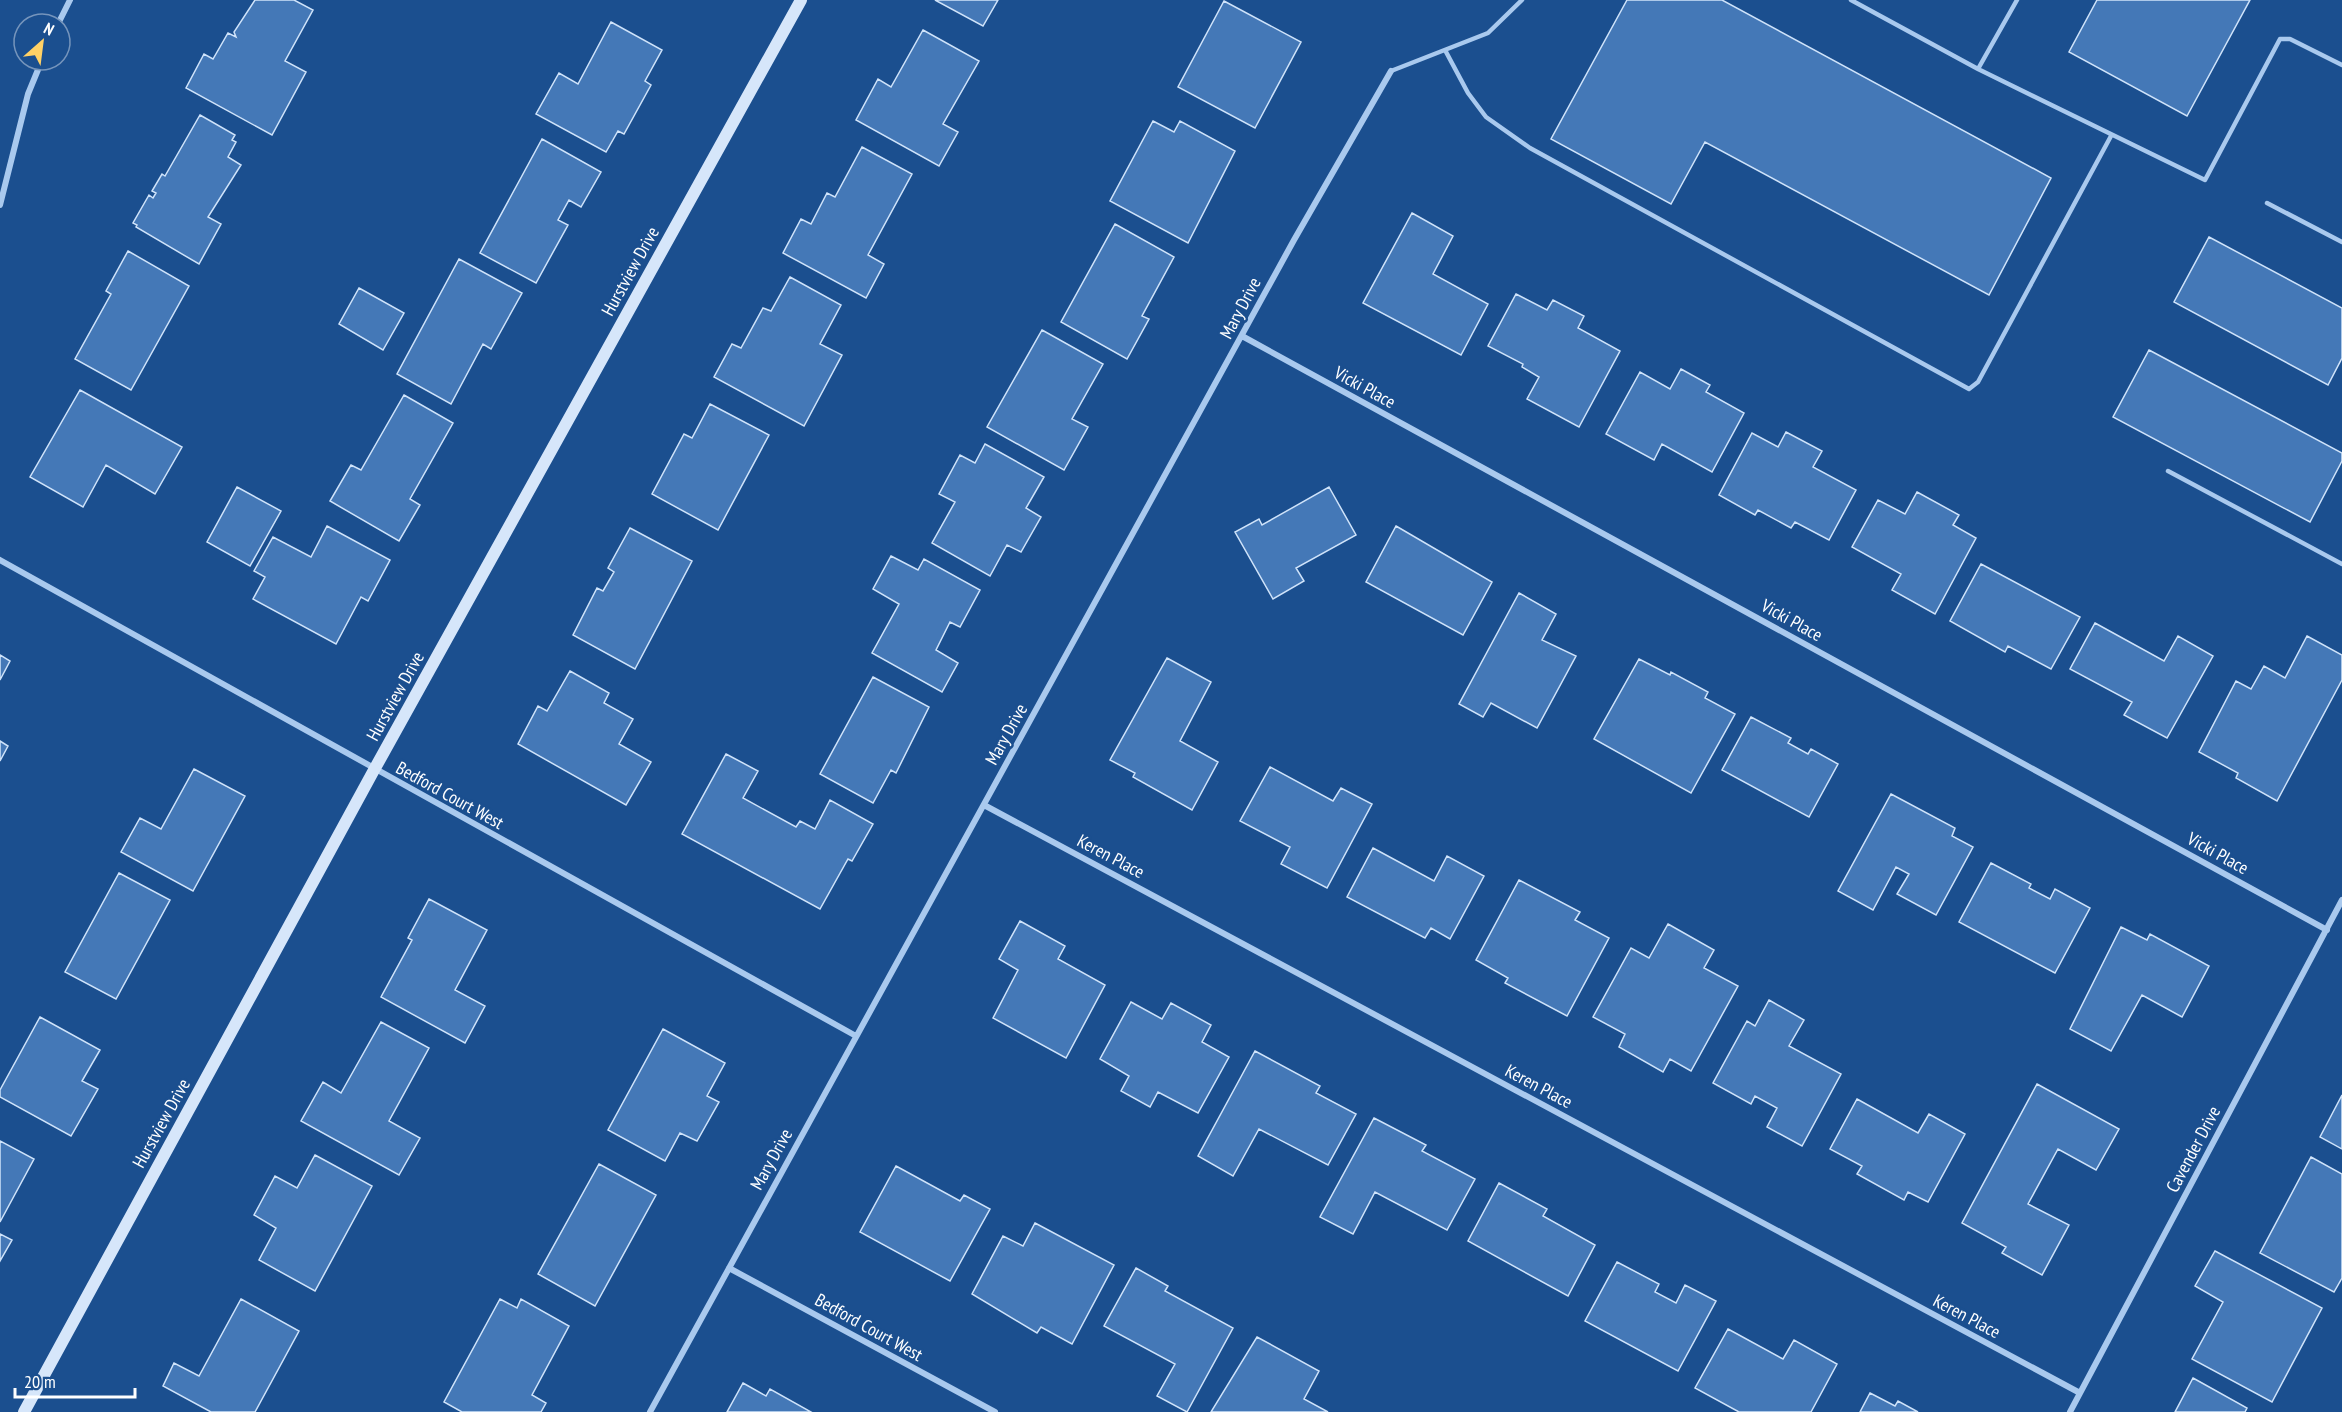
<svg xmlns="http://www.w3.org/2000/svg" width="2342" height="1412" viewBox="0 0 2342 1412" font-family="'PT Sans Narrow',sans-serif">
  <rect width="100%" height="100%" fill="#1b4f8f"/>
  <!-- building -->
  <path fill="#4478b7" stroke="#cfe3fa" stroke-width="1.5" d="M255,0H294L313,10L285,61L306,72L272,135L186,88L204,54L213,59L228,33L236,37L234,32Z
    M935,0H998L983,26Z
    M1627,0H1722L2051,178L1989,295L1705,142L1671,204L1551,139Z
    M2097,0H2250L2187,116L2069,52Z
    M1224,1L1301,42L1255,128L1178,87Z
    M611,22L662,50L645,81L651,85L624,134L618,131L606,152L536,114L559,73L578,84Z
    M923,30L979,61L943,124L958,132L939,166L856,120L878,79L891,87Z
    M200,115L235,135L232,140L236,142L228,157L241,165L208,217L221,224L199,264L136,227L137,225L133,223L149,195L153,198L156,193L152,191L162,174L165,176Z
    M1153,121L1174,132L1180,121L1235,151L1188,243L1110,201Z
    M542,139L601,172L581,207L569,200L558,220L568,225L536,283L480,253Z
    M862,147L912,174L868,255L884,264L866,298L783,253L801,219L811,224L827,193L835,197Z
    M1412,213L1453,236L1433,274L1488,304L1461,355L1363,303Z
    M1115,224L1174,257L1142,316L1149,319L1127,359L1061,322Z
    M2209,237L2342,308V358L2328,385L2174,302Z
    M128,251L189,286L131,390L75,359L111,294L106,291Z
    M459,259L522,293L491,349L483,344L451,404L397,374Z
    M790,277L841,305L820,344L842,355L804,426L714,377L732,344L741,348L763,308L771,311Z
    M359,288L404,313L383,350L339,324Z
    M1516,294L1547,310L1553,300L1584,316L1578,328L1620,351L1579,427L1527,399L1539,377L1522,367L1523,364L1488,346Z
    M1042,330L1103,364L1072,419L1088,427L1064,470L987,427Z
    M2149,350L2342,453V461L2310,522L2113,417Z
    M1681,369L1710,385L1706,392L1744,413L1712,472L1662,444L1654,460L1606,434L1640,372L1670,389Z
    M80,390L182,447L155,494L106,465L83,507L30,477Z
    M404,395L453,423L410,499L420,505L399,541L330,501L351,465L361,470Z
    M710,404L769,435L718,530L652,494L684,434L692,438Z
    M1786,432L1822,451L1813,467L1856,490L1829,540L1795,522L1791,528L1758,510L1755,515L1719,495L1752,433L1778,447Z
    M985,444L1044,477L1026,508L1041,517L1021,552L1007,545L990,576L932,543L955,502L939,494L960,455L975,463Z
    M237,487L281,511L250,566L207,542Z
    M1329,487L1356,535L1296,568L1304,581L1273,599L1235,532L1259,519L1262,525Z
    M1917,492L1959,515L1953,525L1976,538L1935,614L1892,590L1901,574L1852,547L1878,500L1905,514Z
    M327,526L390,560L368,601L361,597L336,644L253,599L265,577L254,571L273,537L311,557Z
    M1396,526L1492,582L1463,635L1366,582Z
    M630,528L692,561L635,669L573,635L597,588L603,591L614,572L608,568Z
    M891,556L918,570L924,559L980,590L960,627L950,622L936,650L958,663L942,692L872,653L899,604L873,589Z
    M1981,564L2080,617L2051,669L2008,646L2005,652L1950,621Z
    M1519,593L1556,614L1542,640L1576,656L1537,728L1491,703L1483,717L1459,704Z
    M2095,623L2164,661L2178,636L2213,656L2167,738L2124,715L2132,702L2070,669Z
    M2307,636L2342,655V680L2277,801L2236,778L2238,773L2199,752L2236,681L2251,689L2264,666L2285,678Z
    M0,655L10,661L0,680Z
    M1167,658L1211,682L1180,741L1218,762L1192,810L1133,777L1135,773L1110,760Z
    M1639,659L1670,675L1671,672L1708,692L1705,698L1735,714L1691,793L1594,739Z
    M570,671L609,693L604,703L633,719L619,744L651,762L626,805L518,744L538,706L547,711Z
    M873,677L929,707L896,773L891,770L873,803L820,774Z
    M1751,717L1791,738L1788,743L1808,754L1811,749L1838,764L1809,817L1722,770Z
    M0,741L8,746L0,761Z
    M726,754L758,771L743,798L796,827L800,821L815,829L830,800L873,824L852,861L848,859L820,909L682,834Z
    M1270,767L1333,801L1341,788L1372,804L1327,888L1281,864L1290,847L1240,821Z
    M194,769L245,796L193,891L121,852L140,818L161,829Z
    M1891,794L1955,828L1952,836L1973,847L1936,915L1897,894L1909,874L1896,867L1873,910L1838,891Z
    M1373,848L1434,881L1447,856L1484,876L1450,939L1431,928L1425,938L1347,897Z
    M1991,863L2031,884L2029,888L2050,899L2055,889L2090,908L2055,973L1959,922Z
    M119,873L170,900L116,999L65,972Z
    M1519,880L1580,912L1575,920L1609,938L1567,1016L1505,983L1508,978L1476,960Z
    M429,899L487,930L455,990L485,1006L465,1043L381,997L412,940L408,938Z
    M1020,921L1065,946L1058,959L1105,985L1066,1058L993,1018L1018,970L999,959Z
    M1668,924L1714,950L1704,968L1738,986L1691,1071L1670,1059L1663,1072L1619,1047L1625,1034L1593,1017L1631,948L1649,958Z
    M2121,927L2147,940L2150,934L2209,966L2182,1017L2142,995L2111,1051L2070,1029Z
    M1769,1000L1804,1020L1789,1046L1841,1074L1802,1146L1767,1127L1777,1108L1755,1096L1751,1104L1713,1083L1747,1021L1755,1026Z
    M1131,1002L1162,1019L1171,1003L1211,1025L1202,1042L1229,1057L1198,1113L1158,1092L1150,1107L1121,1091L1129,1076L1100,1059Z
    M40,1017L100,1050L82,1081L98,1089L71,1136L0,1097V1090Z
    M381,1022L429,1048L389,1121L420,1138L399,1175L301,1121L323,1082L341,1093Z
    M663,1029L725,1063L707,1096L719,1102L697,1141L680,1133L665,1161L608,1130Z
    M1255,1051L1320,1086L1316,1093L1356,1114L1328,1165L1259,1129L1233,1176L1198,1156Z
    M2037,1084L2119,1129L2096,1170L2058,1149L2028,1204L2069,1225L2042,1275L2002,1253L2006,1247L1962,1223Z
    M2342,1095V1149L2320,1137Z
    M1857,1099L1918,1133L1929,1114L1965,1134L1928,1202L1908,1192L1904,1200L1857,1174L1862,1166L1830,1149Z
    M1374,1118L1426,1145L1422,1151L1475,1179L1447,1230L1375,1192L1353,1234L1320,1217Z
    M0,1141L34,1159L0,1222Z
    M315,1155L372,1186L315,1291L259,1260L276,1228L254,1215L275,1176L297,1188Z
    M2311,1157L2342,1174V1278L2334,1292L2260,1253Z
    M599,1164L656,1195L595,1306L538,1274Z
    M896,1166L960,1201L964,1195L990,1209L950,1281L860,1232Z
    M1499,1183L1547,1209L1543,1216L1595,1245L1568,1296L1468,1241Z
    M1035,1223L1114,1265L1072,1344L1041,1327L1037,1333L972,1294L1003,1236L1023,1246Z
    M0,1234L12,1240L0,1261Z
    M2215,1251L2322,1308L2272,1402L2192,1359L2223,1302L2195,1286Z
    M1617,1262L1659,1284L1655,1292L1676,1303L1685,1285L1716,1301L1678,1371L1585,1321Z
    M1136,1268L1168,1286L1165,1291L1233,1328L1187,1412L1157,1396L1175,1364L1104,1326Z
    M241,1299L299,1331L255,1412H211L163,1386L174,1363L199,1376Z
    M500,1299L517,1308L521,1299L569,1326L532,1395L546,1403L541,1412H462L444,1402Z
    M1728,1329L1783,1359L1794,1340L1837,1364L1811,1412H1739L1695,1388Z
    M1257,1337L1319,1371L1304,1399L1328,1412H1211Z
    M2193,1378L2247,1408L2245,1412H2175Z
    M743,1383L766,1396L770,1389L811,1412H727Z
    M1870,1393L1895,1406L1898,1401L1918,1412H1860Z"/>
  <g fill="none" stroke-linecap="round" stroke-linejoin="round">
    <!-- lane -->
    <path stroke="#a9c9ee" stroke-width="4.5" d="M1851,0L1978,69L2205,180L2280,39H2290L2342,65
      M1445,50L1468,93L1486,117L1530,148L1969,389L1978,382L2111,136
      M1978,69L2017,0
      M1391,71L1488,33L1522,0
      M2267,203L2342,242
      M2168,471L2342,564"/>
    <!-- street -->
    <path stroke="#a9c9ee" stroke-width="6" d="M58,24L70,0
      M0,205L28,94L42,60
      M1242,336L2327,930
      M0,560L856,1036
      M984,805L2080,1393
      M729,1268L995,1412
      M650,1412L1294,240L1391,71
      M2070,1412L2342,900"/>
    <!-- secondary -->
    <path stroke="#d6e6fa" stroke-width="12" d="M24,1412L374,770L801,0"/>
  </g>
  <g text-anchor="middle" dominant-baseline="central" stroke-width="5" stroke-linejoin="round" paint-order="stroke">
    <!-- street labels -->
    <g font-size="18" fill="#fff" stroke="#1b4f8f">
      <text transform="translate(630 271) rotate(-61)">Hurstview Drive</text>
      <text transform="translate(1240 308) rotate(-62)">Mary Drive</text>
      <text transform="translate(1365 387) rotate(29)">Vicki Place</text>
      <text transform="translate(1792 620) rotate(29)">Vicki Place</text>
      <text transform="translate(395 696) rotate(-61)">Hurstview Drive</text>
      <text transform="translate(1006 734) rotate(-61)">Mary Drive</text>
      <text transform="translate(450 795) rotate(29)">Bedford Court West</text>
      <text transform="translate(2218 853) rotate(29)">Vicki Place</text>
      <text transform="translate(1111 856) rotate(28)">Keren Place</text>
      <text transform="translate(1539 1086) rotate(28)">Keren Place</text>
      <text transform="translate(161 1123) rotate(-61)">Hurstview Drive</text>
      <text transform="translate(2193 1149) rotate(-62)">Cavender Drive</text>
      <text transform="translate(771 1159) rotate(-61)">Mary Drive</text>
      <text transform="translate(1967 1316) rotate(28)">Keren Place</text>
      <text transform="translate(869 1327) rotate(29)">Bedford Court West</text>
    </g>
  </g>
  <!-- north arrow -->
  <g transform="translate(42 42) rotate(28)"><circle r="28" fill="#1b4f8f" stroke="#7695bc" stroke-width="1.5"/>
  <path d="M0-4.5L10 22L0 15L-10 22Z" fill="#ffd166"/>
  <text y="-9" font-size="16" font-weight="bold" text-anchor="middle" fill="#ffffff">N</text>
  </g>
  <!-- scale -->
  <path d="M15 1388v9h120v-9" fill="none" stroke="#ffffff" stroke-width="3"/>
  <text x="24" y="1388" font-size="18" fill="#ffffff" stroke="#1b4f8f" stroke-width="4.5" paint-order="stroke">20 m</text>
</svg>
